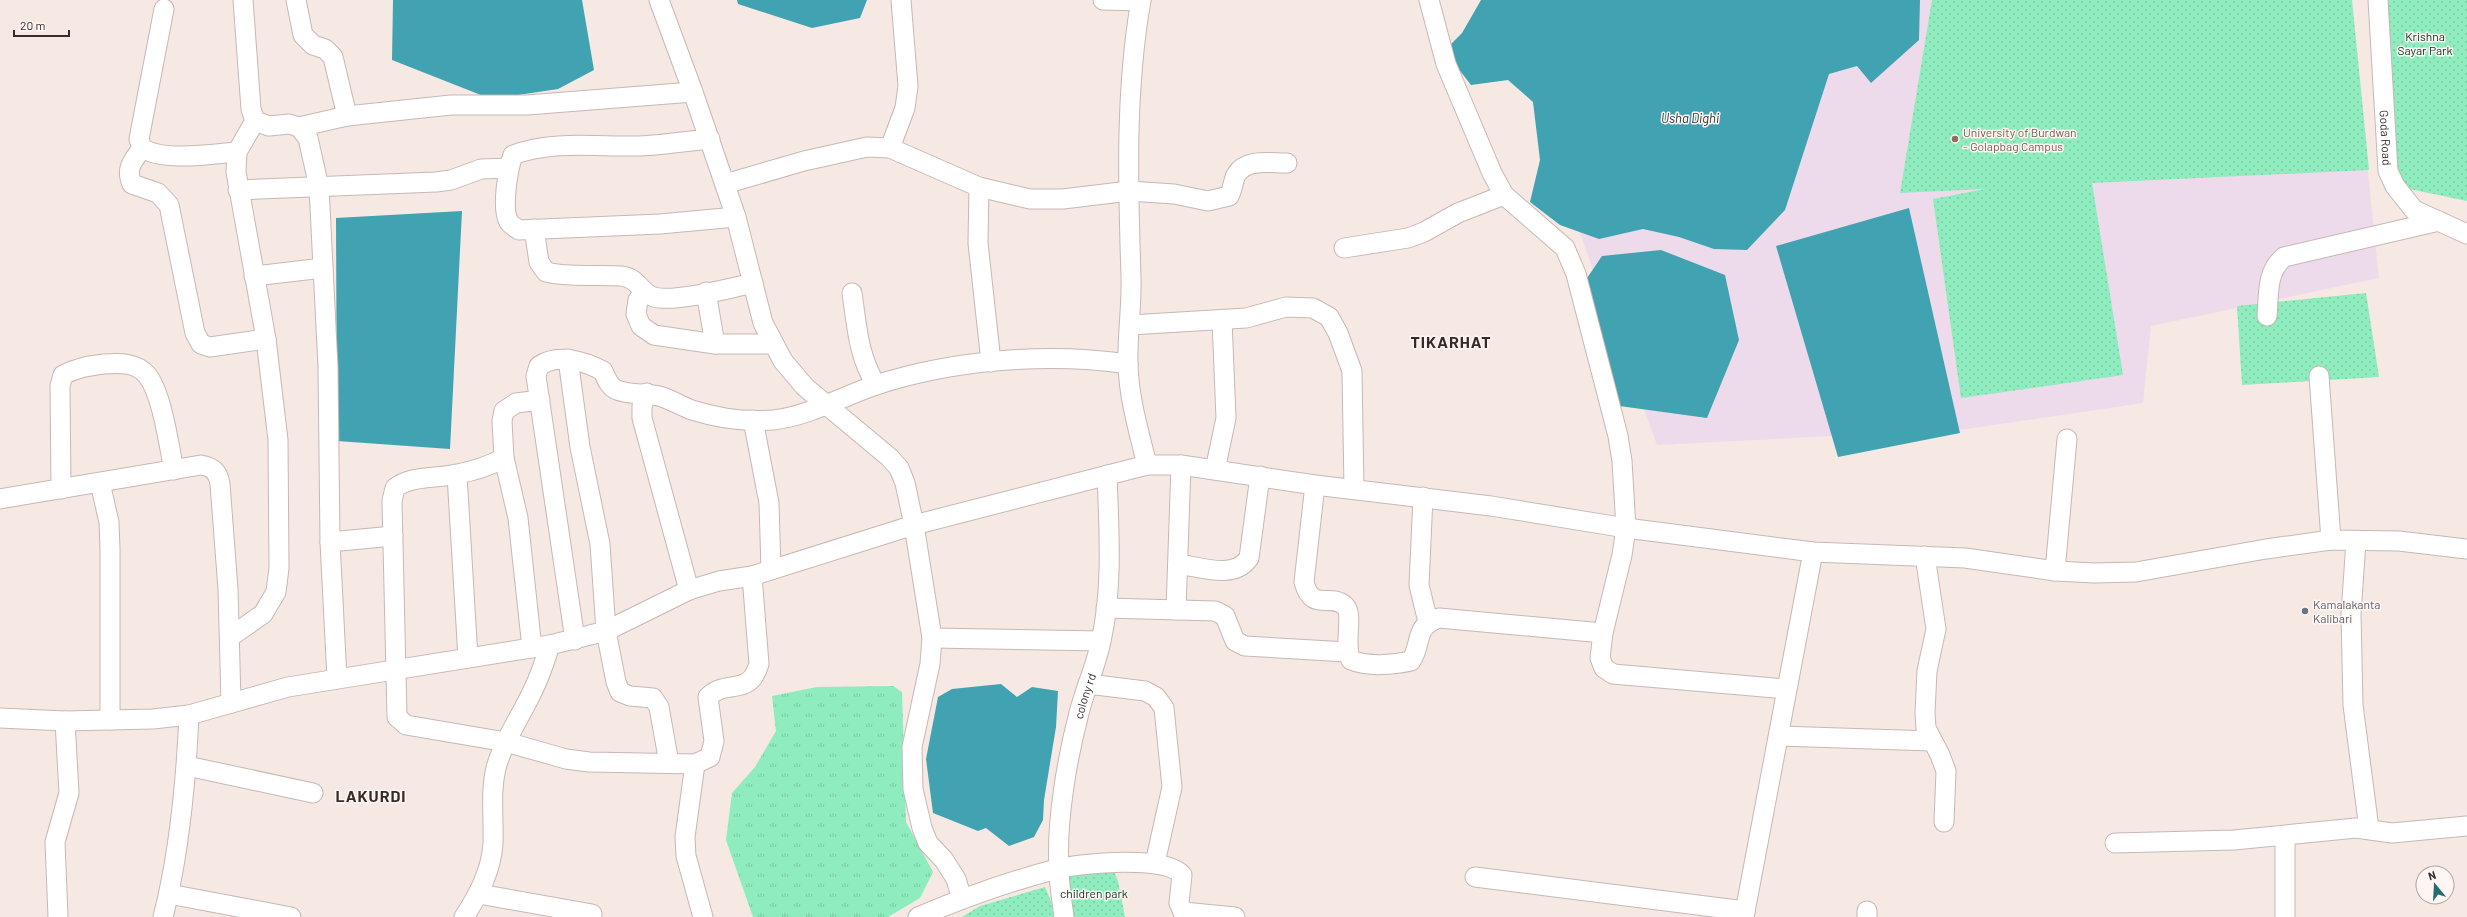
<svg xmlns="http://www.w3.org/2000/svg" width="2467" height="917" viewBox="0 0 2467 917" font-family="Barlow,sans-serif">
  <defs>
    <pattern id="grass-tufts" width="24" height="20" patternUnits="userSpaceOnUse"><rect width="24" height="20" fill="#8eecbe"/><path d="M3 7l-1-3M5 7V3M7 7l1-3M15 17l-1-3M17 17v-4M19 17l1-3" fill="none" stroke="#7bcba3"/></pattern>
    <pattern id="park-dots" width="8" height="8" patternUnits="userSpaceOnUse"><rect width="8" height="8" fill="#8eecbe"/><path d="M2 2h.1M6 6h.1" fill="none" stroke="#7bcba3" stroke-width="1.8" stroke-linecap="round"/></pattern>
  </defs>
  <rect width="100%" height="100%" fill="#f6e8e3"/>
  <!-- education -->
  <path fill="#eddbec" d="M1495,0H2350L2379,278L2151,326L2143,403L1967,429L1657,445Z"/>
  <!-- grass -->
  <path fill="url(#grass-tufts)" d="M893,686L902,692L906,822L933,872L920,898L888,917H753L726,840L732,793L755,767L776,731L772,696L817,687Z"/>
  <!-- park -->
  <path fill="url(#park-dots)" d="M1932,0H2352L2369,170L2092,183L2123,375L1961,398L1933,199L1985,189L1900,193Z
    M2378,0H2467V201L2395,186Z
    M2366,293L2379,377L2242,385L2237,306Z
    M1112,867L1118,881L1125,917H1066L1062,872Z
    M1045,887L1051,901L1054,917H962L980,906Z"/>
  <!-- water -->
  <path fill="#41a2b2" d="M393,0H582L594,70L558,89L491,99L392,60Z
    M737,0H867L860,18L812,28L738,4Z
    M1481,0H1920L1919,40L1871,83L1857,66L1829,74L1785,210L1747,250L1714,249L1679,237L1643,229L1599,239L1560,225L1530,202L1540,160L1533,102L1508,80L1471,85L1454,63L1450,45L1462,33Z
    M1909,208L1960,433L1838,457L1776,246Z
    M462,211L450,449L337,441L336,218Z
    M1661,250L1725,275L1739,340L1707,418L1612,405L1583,284L1602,256Z
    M1001,684L1017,697L1032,687L1058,691L1056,727L1044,800L1043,820L1034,837L1009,846L986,828L978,831L933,813L926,759L938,697L952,689Z"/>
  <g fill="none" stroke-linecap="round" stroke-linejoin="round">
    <!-- minor casing -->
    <g stroke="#c6b8b4" stroke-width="21">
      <g id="minor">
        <path d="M243,0L251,109L255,121L269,126L289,124L299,127L308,138L319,187L328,367L330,542L337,679"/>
        <path d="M296,0L303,35L313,45L325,49L333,57L347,116"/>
        <path d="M659,0L693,92L736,217L763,323L783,361L805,387L889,457L899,468L905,483L914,525L932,638L930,664L912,747L913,789L922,828L928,843L944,860L956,879L962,899"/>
        <path d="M1103,0L1141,1"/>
        <path d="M1141,0C1125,91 1128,185 1131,277C1132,306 1127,336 1128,365C1129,399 1139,432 1147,465"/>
        <path d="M1429,0L1446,64L1492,173L1504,195L1565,248L1576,274L1618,436L1622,461L1626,528L1622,555L1603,633L1600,658L1604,668L1613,674L1786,689"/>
        <path id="s1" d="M2378,0L2388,171L2395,186L2414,210L2467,234"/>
        <path d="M164,9L139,139L142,148C164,162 212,154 237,152"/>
        <path d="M299,127L347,116L451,105H527L693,92"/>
        <path d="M710,139C687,141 663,145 640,146C599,147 552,140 513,155C508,169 501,209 509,222C511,225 516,228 519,230L660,224L736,217"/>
        <path d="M142,148C133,161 125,168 132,184L158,193L169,205L195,333L201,344L210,347L266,339"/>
        <path d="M890,148L905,108L908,86L901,0"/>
        <path d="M725,184L804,161L867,147L890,148L979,187L1030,199H1063L1129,191L1174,194L1208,201L1229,196C1233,189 1233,181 1236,175C1246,158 1270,163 1287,163"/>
        <path d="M979,187L978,243L991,362"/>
        <path d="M238,190L436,182L451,180L481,169L509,168"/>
        <path d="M534,229L539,262L546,272C571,278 596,274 621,276C639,278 640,293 654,297C674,303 731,288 753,283"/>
        <path d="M1344,248L1408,238L1424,232L1458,213L1504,195"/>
        <path d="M254,276L323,268"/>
        <path d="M706,292L715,344"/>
        <path d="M645,293L638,300L636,314L641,326L654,335L715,344H774"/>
        <path d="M852,293C857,327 858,355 876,385"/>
        <path d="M2267,316C2269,294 2266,272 2284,257L2439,221"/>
        <path d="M1130,325L1246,318L1286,307L1313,308L1329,317L1338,333L1352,371L1354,489"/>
        <path d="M568,359L580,447L600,544L606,631L616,682L620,692L630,696L653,698L659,707L669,763"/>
        <path d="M2319,376L2331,540"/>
        <path d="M647,393L642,406V418L689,590"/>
        <path d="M540,400L516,403L504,411L502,421L504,458C489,466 474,471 457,474C436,479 412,475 395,488L392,501L397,717L406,725L506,742L566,759L589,762L695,764L710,757L714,741L708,697C727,678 749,698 759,664L752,576"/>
        <path d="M753,420L769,503L771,570"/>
        <path d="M504,458L518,518L532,648"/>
        <path d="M1215,470L1226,418L1222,320"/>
        <path d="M457,475L468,658"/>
        <path d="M100,483L109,522L110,549V720"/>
        <path d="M1315,485L1304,582C1312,613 1330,592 1345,606C1354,615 1343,645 1351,660C1368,667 1393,665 1411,661C1423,642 1413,627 1439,618L1603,633"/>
        <path d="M61,489L60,386L63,375C76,368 88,366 104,364C119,363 136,362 147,375C162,393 169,446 174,470"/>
        <path d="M1423,497L1419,585L1428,622"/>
        <path d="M0,499L201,465C213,467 218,472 220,484L228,589L231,703"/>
        <path d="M2356,541L2351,614L2353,705L2369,829"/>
        <path d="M330,542L393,536"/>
        <path d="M1925,556L1936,629L1927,671L1925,713L1926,728L1940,755L1946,771L1944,822"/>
        <path d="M1178,564C1201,567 1234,580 1249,558L1260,476"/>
        <path d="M2055,571L2067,439"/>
        <path d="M1106,608L1215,611L1225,616L1235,641L1245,646L1347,652"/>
        <path d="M1176,610L1181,465"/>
        <path d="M230,637L263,614L276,592L279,568L278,440L266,339L236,172L237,152L255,121"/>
        <path d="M932,638L1101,641"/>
        <path d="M575,640L536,376L539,366C558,353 584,361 603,371C606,378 609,387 617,390C629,395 646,393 659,396C670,399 681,406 692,410C717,418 747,422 773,420C809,416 843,396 876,385C953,360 1048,352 1128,364"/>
        <path d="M1088,684L1145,691L1156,697L1164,708L1172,787L1155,863"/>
        <path d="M0,718L65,721L153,719L189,715L288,687L550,645L606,631L689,590L719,581L752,576L914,525L1147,465H1181L1315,485L1491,506L1626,528L1813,552L1965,558L2055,571L2094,573L2136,572L2266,549L2331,540L2399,541L2467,549"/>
        <path d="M1779,736L1932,741"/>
        <path d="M695,764L685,837L686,856L703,917"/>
        <path d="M187,766L313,793"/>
        <path d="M2285,837V917"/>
        <path d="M2115,843L2234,840L2356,828L2392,833L2467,826"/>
        <path d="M1475,877L1745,911"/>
        <path d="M169,894L291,917"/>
        <path d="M479,894L592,914"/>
        <path d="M58,917L55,842L69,793L65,721"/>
        <path d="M163,917C180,851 186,782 189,715"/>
        <path d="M464,917C479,894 491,871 493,844C494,818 490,793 496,768C504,739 522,715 534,688C541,674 545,660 550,645"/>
        <path d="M918,917C963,898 1010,881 1057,869C1080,863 1167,855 1182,875L1179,903L1183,912L1235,917"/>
        <path id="s2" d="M1064,917C1062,901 1059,885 1059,869C1056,822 1067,759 1079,713C1085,689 1096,666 1101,641C1113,589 1109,528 1107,475"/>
        <path d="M1744,917L1813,552"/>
        <path d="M1867,917V911"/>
      </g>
    </g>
    <!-- minor -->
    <use href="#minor" stroke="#fff" stroke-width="19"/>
  </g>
  <!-- markers -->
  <circle fill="#8d6e63" stroke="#fff6f3" stroke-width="1.5" cx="1955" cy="139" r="4"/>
  <circle fill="#6b7280" stroke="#fff6f3" stroke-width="1.5" cx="2305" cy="611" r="4"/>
  <g text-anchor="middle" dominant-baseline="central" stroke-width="3" stroke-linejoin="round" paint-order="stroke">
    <!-- park labels -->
    <g font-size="12" fill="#053220" stroke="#fff6f3">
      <text x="2425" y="36">Krishna<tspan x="2425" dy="14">Sayar Park</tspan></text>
      <text x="1094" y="893">children park</text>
    </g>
    <!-- education labels -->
    <g font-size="12" fill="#785e54" stroke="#fff6f3" text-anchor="start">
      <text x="1963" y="132">University of Burdwan<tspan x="1963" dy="14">- Golapbag Campus</tspan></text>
    </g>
    <!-- street labels -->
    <g font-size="12" fill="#332e2c" stroke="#fff6f3">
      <text stroke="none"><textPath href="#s1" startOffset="138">Goda Road</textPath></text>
      <text stroke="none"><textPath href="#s2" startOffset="224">colony rd</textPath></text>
    </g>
    <!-- worship labels -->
    <g font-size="12" fill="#5b616d" stroke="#fff6f3" text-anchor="start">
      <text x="2313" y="604">Kamalakanta<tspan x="2313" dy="14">Kalibari</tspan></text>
    </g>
    <!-- water labels -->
    <g font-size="13" font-style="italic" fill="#1c3236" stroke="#fff6f3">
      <text x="1690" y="118">Usha Dighi</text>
    </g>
    <!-- district labels -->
    <g font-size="16" font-weight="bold" letter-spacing="1" fill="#352b27" stroke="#fff6f3">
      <text x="1451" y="341">TIKARHAT</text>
      <text x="371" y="795">LAKURDI</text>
    </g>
  </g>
  <!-- north arrow -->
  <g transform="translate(2435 885) rotate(342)"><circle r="19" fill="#fff6f3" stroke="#ada6a3"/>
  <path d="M0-3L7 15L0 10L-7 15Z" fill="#236e74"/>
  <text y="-6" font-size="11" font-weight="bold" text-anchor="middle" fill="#332e2c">N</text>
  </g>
  <!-- scale -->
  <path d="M14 30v6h55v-6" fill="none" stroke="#332e2c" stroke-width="2"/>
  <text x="20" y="30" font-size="12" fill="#332e2c" stroke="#fff6f3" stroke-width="3" paint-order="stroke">20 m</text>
</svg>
